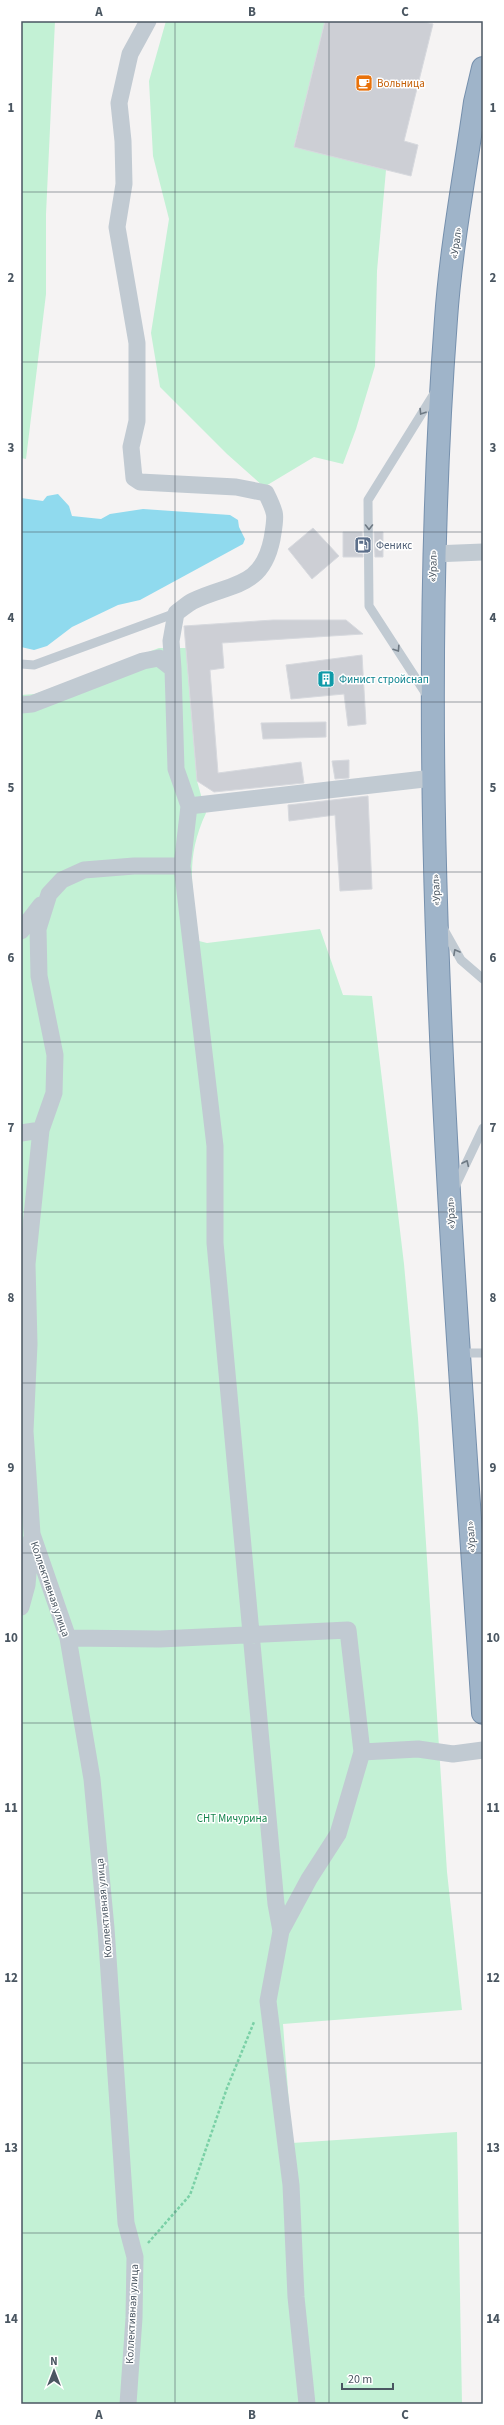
<svg xmlns="http://www.w3.org/2000/svg" width="504" height="2425" viewBox="0 0 504 2425" font-family="'Source Sans 3',sans-serif">
  <rect width="100%" height="100%" fill="#f5f3f3"/>
  <!-- green -->
  <path fill="#c3f1d5" d="M21,21H55L46,214V294L26,459L21,458Z
    M166,21H325L294,146L386,170L377,271L375,366L356,429L343,464L314,457L264,487L227,454L160,387L151,333L169,219L153,156L149,81Z
    M159,648H186L197,781L206,813C184,860 193,892 199,941L207,943L320,929L343,995L372,996L404,1264L418,1418L447,1872L462,2010L283,2024L292,2143L457,2132L462,2404H21V695L35,694Z"/>
  <!-- water -->
  <path fill="#90daee" d="M58,494L69,506L72,516L101,519L110,514L143,509L230,515L238,520L239,527L245,539L243,544L140,600L118,605L72,627L47,646L34,650L21,647V498L43,501L47,496Z"/>
  <!-- building -->
  <path fill="#cdcfd5" stroke="#d7d9de" d="M325,21H420L433,24L404,141L418,145L411,176L294,147Z
    M313,528L339,556L312,579L288,549Z
    M343,532H362L363,557H343Z
    M374,532H383V557H375Z
    M273,620H346L363,634L222,643L224,668L210,670L218,773L301,762L304,783L214,792L197,781L184,626Z
    M362,655L366,724L348,726L344,694L291,699L286,665Z
    M326,722V737L263,739L261,723Z
    M349,760V778L335,779L332,761Z
    M368,796L372,889L340,891L335,815L289,821L288,805Z"/>
  <g fill="none" stroke-linecap="round" stroke-linejoin="round">
    <!-- trunk casing -->
    <g stroke="#7690ad" stroke-width="24">
      <path id="trunk" d="M483,68L475,102C465,174 451,247 446,319C411,784 453,1249 483,1713"/>
    </g>
    <!-- path -->
    <path stroke="#7ad0a6" stroke-width="2.5" stroke-dasharray="3 2" stroke-linecap="butt" d="M148,2243L190,2195L227,2088L254,2022"/>
    <!-- service -->
    <path stroke="#c1cad2" stroke-width="9" d="M21,664L34,665L176,613
      M428,697L369,606L368,500L437,389
      M443,928L461,960L483,979
      M454,1189L483,1128
      M459,1353H483"/>
    <!-- minor -->
    <path stroke="#c1cad2" stroke-width="17" d="M148,21L130,54L119,103L123,141L124,184L117,227L137,343V421L131,447L134,478L140,482L236,487L266,493C277,515 276,515 272,539C262,589 230,583 193,601C187,604 182,609 176,613L171,641L173,669
      M433,554L483,552
      M21,705L32,704L143,661L159,658L173,669L176,769L189,806L433,778
      M189,806L182,866L215,1146V1243L276,1904L281,1931L268,2001L291,2185L296,2297L307,2404
      M21,931L41,905
      M21,1133L41,1130
      M21,1607L27,1585L31,1540
      M68,1638L160,1639L348,1630L362,1752L418,1749L453,1754L483,1750
      M281,1931L309,1879L338,1834L362,1752
      M128,2404L134,2318L135,2257L126,2223L106,1928L92,1779L68,1638L32,1534L25,1431L29,1344L27,1264L41,1130L54,1093L55,1055L39,976L38,929L49,894L62,880L84,870L134,866H182"/>
    <!-- trunk -->
    <use href="#trunk" stroke="#9fb4c9" stroke-width="22"/>
  </g>
  <!-- one-way arrows -->
  <defs><path id="oneway-chevron" d="M-2-3.5L2.5 0L-2 3.5" fill="none" stroke-width="1.6" stroke-linecap="round" stroke-linejoin="round"/></defs>
  <g stroke="#6e7983">
    <use href="#oneway-chevron" transform="translate(422 412) rotate(122)"/>
    <use href="#oneway-chevron" transform="translate(369 527) rotate(90)"/>
    <use href="#oneway-chevron" transform="translate(397 649) rotate(57)"/>
    <use href="#oneway-chevron" transform="translate(456 952) rotate(-119)"/>
    <use href="#oneway-chevron" transform="translate(466 1163) rotate(-65)"/>
  </g>
  <!-- grid -->
  <path fill="none" stroke="#4a5661" stroke-width="1" stroke-opacity="0.55" d="M175,21V2404M329,21V2404M21,192H483M21,362H483M21,532H483M21,702H483M21,872H483M21,1042H483M21,1212H483M21,1383H483M21,1553H483M21,1723H483M21,1893H483M21,2063H483M21,2233H483"/>
  <!-- icons -->
  <defs>
    <g id="cafe-square" transform="scale(0.9)"><rect x="-9" y="-9" width="18" height="18" rx="4" fill="#e8710a" stroke="#fff"/><path d="M-5.5-4.5H6V0H3Q3 3.5 0 3.5H-2.5Q-5.5 3.5-5.5 0ZM3-3.2v2h1.7v-2ZM-6 4.5H4V6H-6Z" fill="#fff"/></g>
    <g id="fuel-square" transform="scale(0.9)"><rect x="-9" y="-9" width="18" height="18" rx="4" fill="#5c6f8a" stroke="#fff"/><path d="M-5.5-6h7V0h2V4h1.3V-2.5L3-4.5l.8-.8L6-3V5H2.5V1h-1V6h-7ZM-4.2-4.7v3.2H.2V-4.7Z" fill="#fff"/></g>
    <g id="building-square" transform="scale(0.9)"><rect x="-9" y="-9" width="18" height="18" rx="4" fill="#0f9aa8" stroke="#fff"/><path d="M-4-6H4V6H1V3H-1V6H-4ZM-2.5-4.3h1.7v1.8h-1.7ZM.8-4.3h1.7v1.8H.8ZM-2.5-1h1.7V.8h-1.7ZM.8-1h1.7V.8H.8Z" fill="#fff"/></g>
  </defs>
  <g fill-rule="evenodd">
    <use href="#cafe-square" x="364" y="83"/>
    <use href="#fuel-square" x="363" y="545"/>
    <use href="#building-square" x="326" y="679"/>
  </g>
  <g text-anchor="middle" dominant-baseline="central" stroke-width="3" stroke-linejoin="round" paint-order="stroke">
    <!-- food labels -->
    <g font-size="11" fill="#c56008" stroke="#fff" text-anchor="start">
      <text x="377" y="83">Вольница</text>
    </g>
    <!-- street labels -->
    <g font-size="11" fill="#4a5661" stroke="#fff">
      <text transform="translate(456 243) rotate(-82)">«Урал»</text>
      <text transform="translate(433 566) rotate(-89)">«Урал»</text>
      <text transform="translate(436 890) rotate(-92)">«Урал»</text>
      <text transform="translate(451 1213) rotate(-93)">«Урал»</text>
      <text transform="translate(471 1537) rotate(-94)">«Урал»</text>
      <text transform="translate(50 1589) rotate(71)">Коллективная улица</text>
      <text transform="translate(104 1908) rotate(-95)">Коллективная улица</text>
      <text transform="translate(132 2314) rotate(-87)">Коллективная улица</text>
    </g>
    <!-- service labels -->
    <g font-size="11" fill="#4e5e75" stroke="#fff" text-anchor="start">
      <text x="376" y="545">Феникс</text>
    </g>
    <!-- culture labels -->
    <g font-size="11" fill="#0d838f" stroke="#fff" text-anchor="start">
      <text x="339" y="679">Финист стройснап</text>
    </g>
    <!-- park labels -->
    <g font-size="11" fill="#17864f" stroke="#fff">
      <text x="232" y="1818">СНТ Мичурина</text>
    </g>
  </g>
  <!-- border -->
  <rect width="504" height="2425" fill="none" stroke="#ffffff" stroke-width="44"/>
  <!-- north arrow -->
  <g transform="translate(54 2371)" stroke="#ffffff" stroke-width="3" paint-order="stroke">
  <path d="M0-3L7 15L0 10L-7 15Z" fill="#4a5661"/>
  <text y="-6" font-size="11" font-weight="bold" text-anchor="middle" fill="#4a5661">N</text>
  </g>
  <!-- scale -->
  <path d="M342 2383v6h51v-6" fill="none" stroke="#4a5661" stroke-width="2"/>
  <text x="348" y="2383" font-size="12" fill="#4a5661" stroke="#ffffff" stroke-width="3" paint-order="stroke">20 m</text>
  <rect x="22" y="22" width="460" height="2381" fill="none" stroke="#4a5661" stroke-width="1.5"/>
  <g font-size="13" text-anchor="middle" font-weight="bold" fill="#4a5661">
    <text x="99" y="16">A</text>
    <text x="252" y="16">B</text>
    <text x="405" y="16">C</text>
    <text x="11" y="112">1</text>
    <text x="493" y="112">1</text>
    <text x="11" y="282">2</text>
    <text x="493" y="282">2</text>
    <text x="11" y="452">3</text>
    <text x="493" y="452">3</text>
    <text x="11" y="622">4</text>
    <text x="493" y="622">4</text>
    <text x="11" y="792">5</text>
    <text x="493" y="792">5</text>
    <text x="11" y="962">6</text>
    <text x="493" y="962">6</text>
    <text x="11" y="1132">7</text>
    <text x="493" y="1132">7</text>
    <text x="11" y="1302">8</text>
    <text x="493" y="1302">8</text>
    <text x="11" y="1472">9</text>
    <text x="493" y="1472">9</text>
    <text x="11" y="1642">10</text>
    <text x="493" y="1642">10</text>
    <text x="11" y="1812">11</text>
    <text x="493" y="1812">11</text>
    <text x="11" y="1982">12</text>
    <text x="493" y="1982">12</text>
    <text x="11" y="2152">13</text>
    <text x="493" y="2152">13</text>
    <text x="11" y="2323">14</text>
    <text x="493" y="2323">14</text>
    <text x="99" y="2419">A</text>
    <text x="252" y="2419">B</text>
    <text x="405" y="2419">C</text>
  </g>
</svg>
